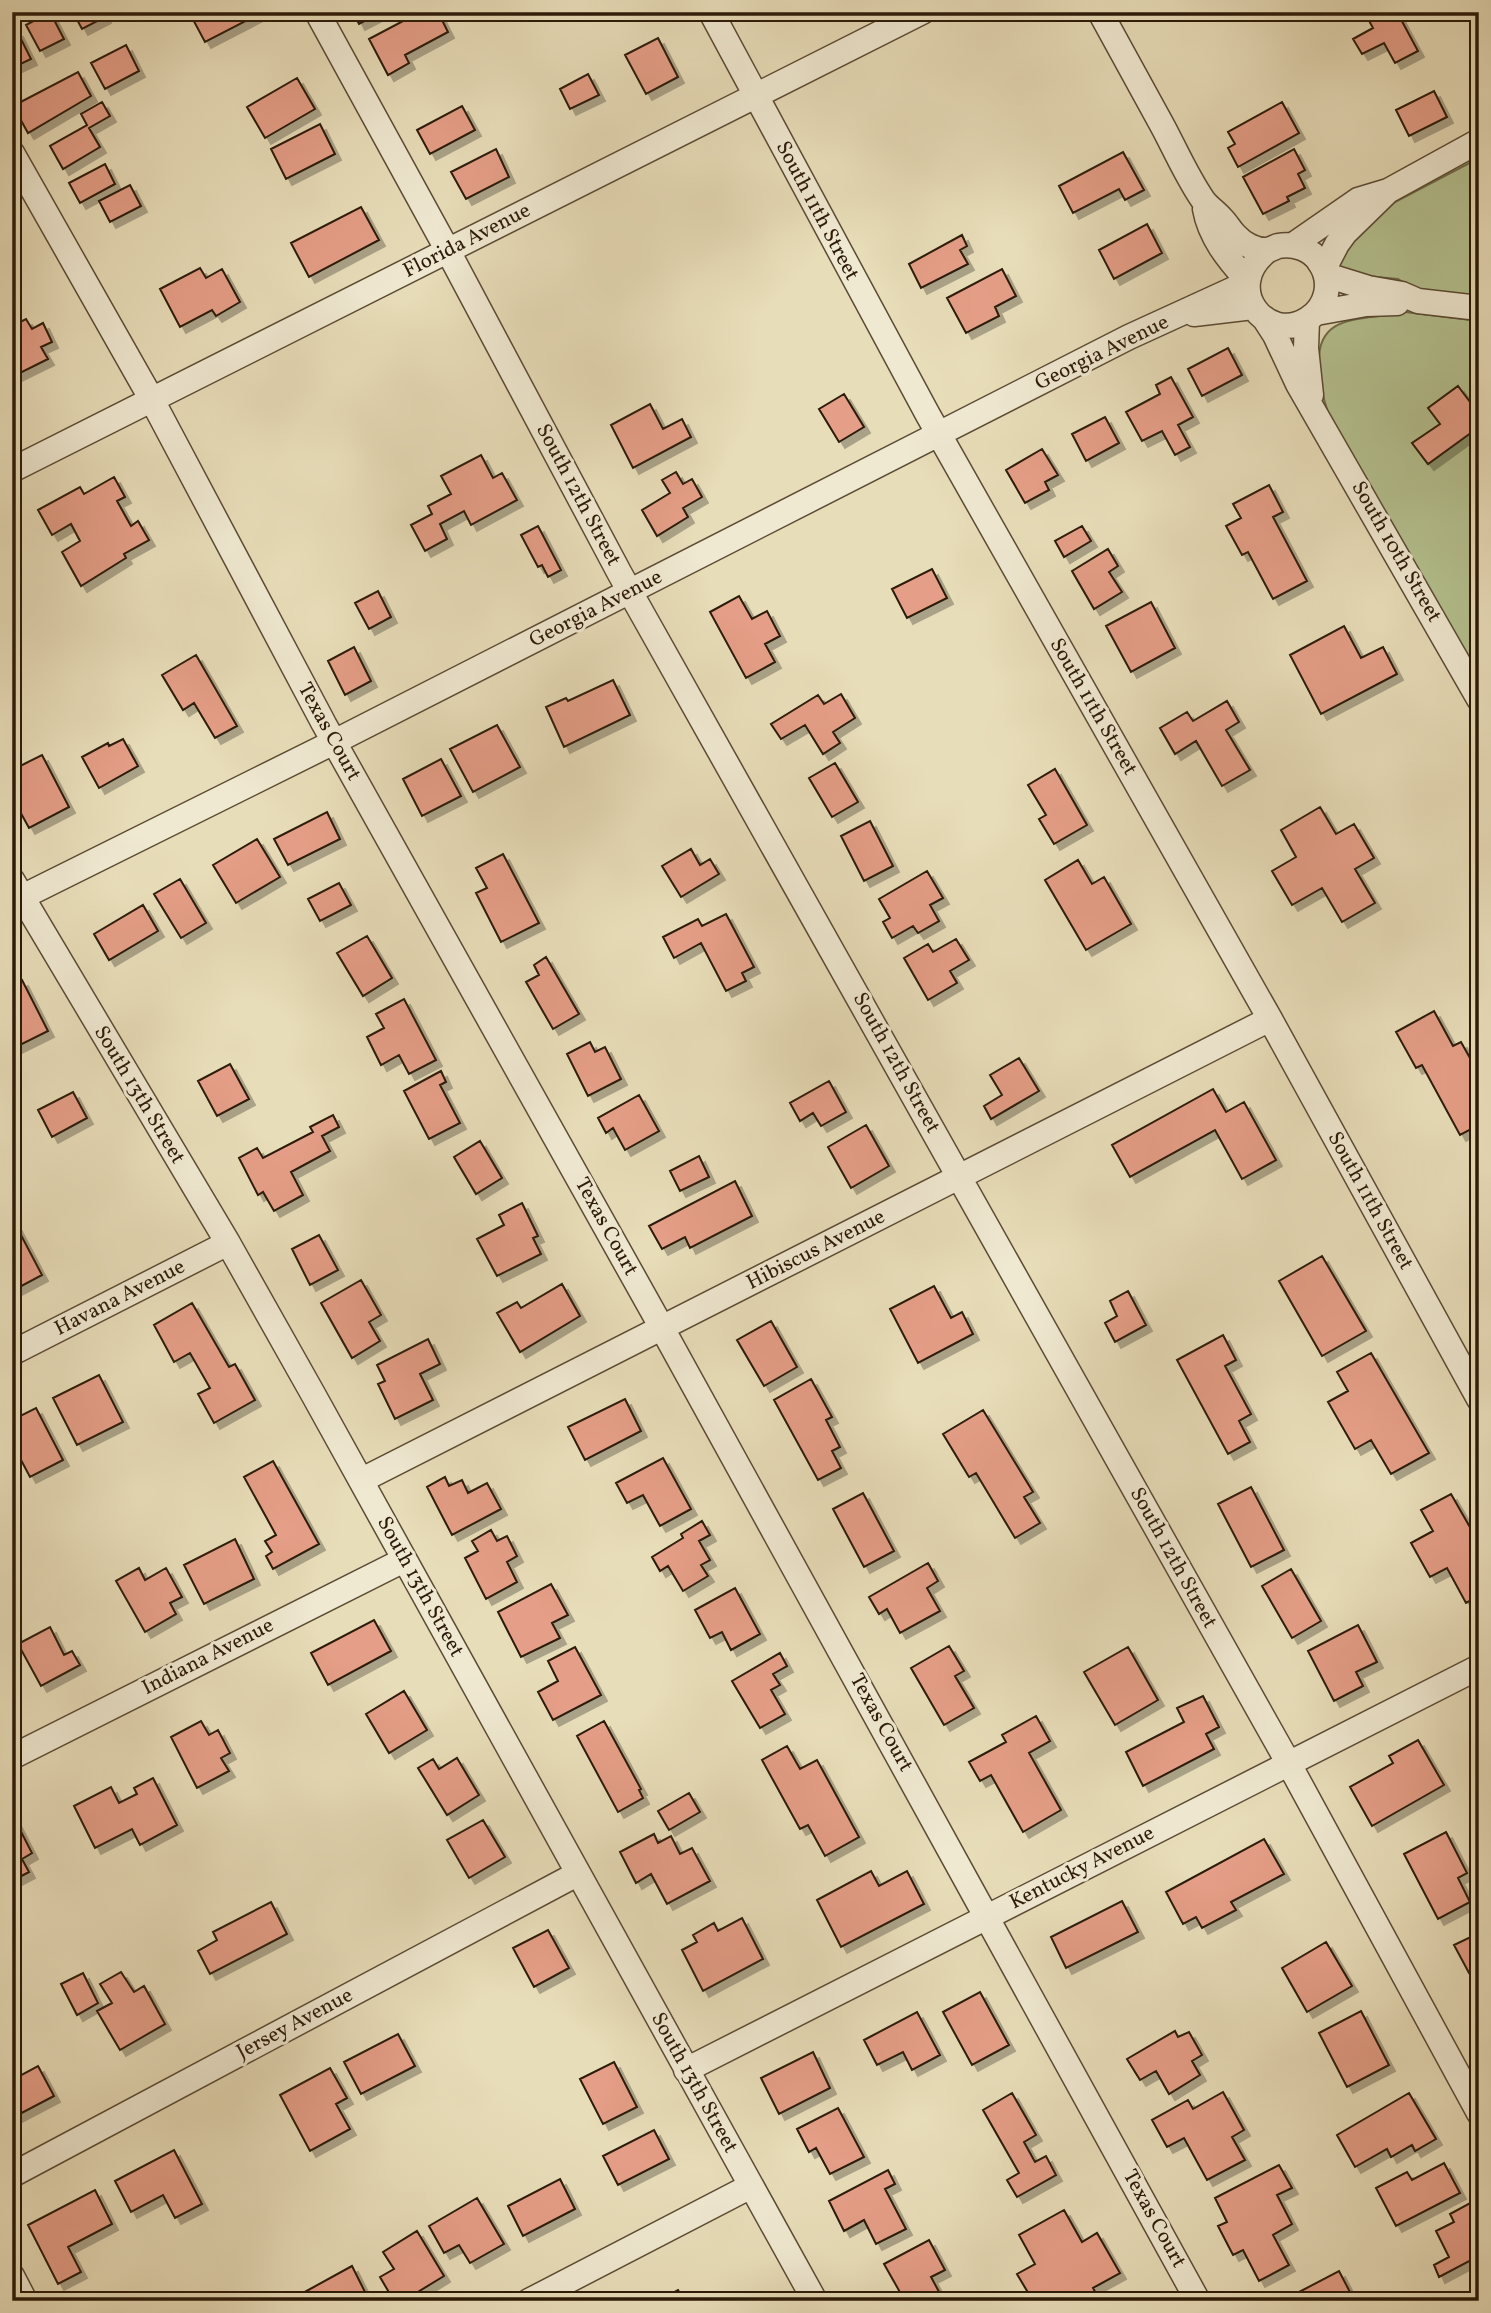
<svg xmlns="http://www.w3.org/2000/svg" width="1491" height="2313" viewBox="0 0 1491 2313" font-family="Vollkorn,serif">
  <defs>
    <filter id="shadow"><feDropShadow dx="6" dy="6" stdDeviation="0" flood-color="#0004"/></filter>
  </defs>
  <rect width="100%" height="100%" fill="#e8ddb9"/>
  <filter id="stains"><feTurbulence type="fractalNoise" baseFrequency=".00286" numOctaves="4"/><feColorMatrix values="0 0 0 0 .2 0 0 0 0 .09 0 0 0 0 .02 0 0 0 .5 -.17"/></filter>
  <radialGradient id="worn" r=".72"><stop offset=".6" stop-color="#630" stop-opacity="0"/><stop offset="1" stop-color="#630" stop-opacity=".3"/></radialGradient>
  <!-- green -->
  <path fill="#b5c190" stroke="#706e4c" stroke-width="2" d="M1479,158V296L1414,289L1398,279L1366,276L1336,266L1354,240L1393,203Z
    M1389,310L1479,321V678L1328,412C1322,396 1320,382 1319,364C1317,318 1353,320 1388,315Z"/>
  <!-- building -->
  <path fill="#e59e87" stroke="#2c1a08" stroke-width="2" filter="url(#shadow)" d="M50,12L64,39L40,51L26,25Z
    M73,12H103L105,17L82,29Z
    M189,12H256L257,15L205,42Z
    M353,12H382L359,24Z
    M420,12H438L448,32L405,55L409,63L388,75L369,39Z
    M1377,12H1397L1418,51L1395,63L1384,43L1362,54L1353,39L1373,28L1367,17Z
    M17,31L31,59L12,68V33Z
    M658,38L678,77L646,94L625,55Z
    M126,45L139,71L105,89L91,63Z
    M78,72L91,96L28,133L13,106Z
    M588,74L599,95L570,109L560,89Z
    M297,78L315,109L265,138L247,107Z
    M1434,91L1447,117L1409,136L1396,110Z
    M102,102L110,116L89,128L100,147L63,169L50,146L87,125L81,114Z
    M1282,102L1299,133L1238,167L1228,148L1235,144L1228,132Z
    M462,106L475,130L430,154L417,130Z
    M320,124L335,154L286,179L271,149Z
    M496,149L509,177L466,199L451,172Z
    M1294,149L1305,170L1298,174L1305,188L1287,197L1289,201L1263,214L1243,177Z
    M1123,152L1144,190L1125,200L1119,189L1073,213L1059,186Z
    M105,164L115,184L80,203L69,183Z
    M130,185L141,206L110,222L99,201Z
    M361,207L379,240L309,277L291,243Z
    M1147,224L1162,253L1114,279L1099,250Z
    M962,235L967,246L960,250L968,264L921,288L909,264Z
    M200,268L206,278L222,269L240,302L216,316L212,310L180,327L160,289Z
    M1002,269L1016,296L995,307L999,316L966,333L947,298Z
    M26,319L32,329L43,323L52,342L41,347L48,359L12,377V326Z
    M1228,348L1242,375L1202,396L1188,369Z
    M1171,377L1193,417L1178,425L1190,447L1175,455L1162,431L1142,441L1126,412L1160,394L1156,385Z
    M1458,386L1479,414V427L1428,464L1412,443L1440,424L1428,408Z
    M844,394L864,427L839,442L819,409Z
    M650,404L663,429L682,419L691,437L633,468L611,425Z
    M1105,417L1119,443L1086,461L1072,434Z
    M1042,449L1058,475L1045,482L1049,490L1025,503L1006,470Z
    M481,455L493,478L502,473L517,500L471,525L464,511L440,524L447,539L425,551L411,525L432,514L428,506L451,494L441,476Z
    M676,472L683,484L692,479L702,497L683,508L688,517L657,536L642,510L670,493L662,480Z
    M114,477L125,497L117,501L131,526L138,521L149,540L124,554L126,558L81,586L62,552L80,541L71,524L52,535L38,510L80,487L84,494Z
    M1269,485L1283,512L1273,517L1307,581L1273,599L1248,552L1242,555L1226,526L1241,518L1233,504Z
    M538,526L561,570L548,577L542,565L538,567L521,535Z
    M1082,526L1091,541L1064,557L1055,541Z
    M1108,549L1118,566L1109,572L1122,592L1094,609L1072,571Z
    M932,569L947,598L907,618L892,589Z
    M378,591L391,617L369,629L355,603Z
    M739,596L752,619L767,611L780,636L765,644L775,662L746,678L710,612Z
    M1151,602L1175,648L1131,672L1106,626Z
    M1344,626L1361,658L1383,647L1397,674L1321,714L1290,655Z
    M354,647L371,681L345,695L328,661Z
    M196,655L237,726L215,738L194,703L183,710L162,675Z
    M613,680L630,715L564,747L546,707L566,698L568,701Z
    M841,694L855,718L833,732L840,743L823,754L805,725L781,739L771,724L818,695L824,704Z
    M1227,701L1239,722L1226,730L1250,770L1222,786L1196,741L1175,754L1160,728L1187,712L1193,721Z
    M497,725L520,767L473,792L450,749Z
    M123,739L138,766L99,788L82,757L108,743L109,746Z
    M42,755L69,807L29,828L12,797V770Z
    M441,759L461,796L422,816L403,779Z
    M835,763L858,802L832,817L809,778Z
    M1055,769L1087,825L1054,844L1039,819L1046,815L1028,785Z
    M1320,807L1336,834L1354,824L1374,858L1355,869L1375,903L1342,922L1322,888L1292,905L1272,871L1296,857L1281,830Z
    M327,812L340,839L288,865L274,839Z
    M870,821L893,866L864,881L841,836Z
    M257,839L280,877L236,903L213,865Z
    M691,849L700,865L710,859L719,874L681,897L662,866Z
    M503,854L539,923L501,942L476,893L487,888L476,868Z
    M1078,860L1092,884L1104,877L1131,924L1086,950L1045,880Z
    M927,871L943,898L930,905L939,921L918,933L913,926L892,938L883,922L890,918L879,899Z
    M180,879L206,923L181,938L154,894Z
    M339,883L351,905L320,921L308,899Z
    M143,905L158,931L109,960L94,934Z
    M726,914L754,967L742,973L746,981L726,991L701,943L674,958L663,937L698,919L702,926Z
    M367,936L392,978L363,996L337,953Z
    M956,939L969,960L950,971L957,983L928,1000L904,958L928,944L933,952Z
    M546,957L579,1014L553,1029L526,982L539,975L534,965Z
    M22,980L48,1031L12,1049V985Z
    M404,999L436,1060L409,1074L399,1055L381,1065L367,1037L384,1028L376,1014Z
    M1434,1011L1453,1046L1461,1042L1479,1074V1125L1460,1135L1422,1065L1416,1068L1396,1032Z
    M590,1042L595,1052L605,1047L621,1079L588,1096L567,1054Z
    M1019,1058L1039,1091L991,1119L984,1106L1002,1095L990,1075Z
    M230,1064L249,1099L217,1116L198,1081Z
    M441,1071L446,1082L440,1085L460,1123L429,1139L404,1091Z
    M829,1081L846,1112L821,1126L813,1113L800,1121L790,1103Z
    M1213,1089L1226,1112L1244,1102L1276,1160L1242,1179L1215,1130L1130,1177L1112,1145Z
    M73,1092L87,1118L52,1137L38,1110Z
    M639,1095L659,1131L625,1150L613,1128L606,1133L598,1118Z
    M333,1115L339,1127L322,1136L330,1151L291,1172L303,1195L274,1211L263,1192L258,1195L239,1158L257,1148L263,1158L313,1132L310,1127Z
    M866,1125L889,1166L851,1188L828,1147Z
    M480,1141L502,1178L476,1194L454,1157Z
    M699,1156L709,1177L680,1191L670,1171Z
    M735,1181L752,1216L690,1248L685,1237L662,1249L649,1226Z
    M522,1203L538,1236L533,1238L541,1254L497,1276L477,1239L504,1225L499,1215Z
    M12,1218L42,1275L14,1290L12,1287Z
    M319,1235L338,1270L310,1285L292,1249Z
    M1322,1256L1366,1331L1322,1356L1279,1281Z
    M361,1280L381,1315L369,1322L380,1341L352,1358L321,1303Z
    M562,1284L580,1316L520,1352L497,1313L517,1302L521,1308Z
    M934,1286L951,1318L962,1312L973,1334L918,1363L890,1309Z
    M1128,1291L1146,1325L1115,1342L1105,1323L1117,1316L1110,1301Z
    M192,1303L229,1367L235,1364L255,1400L214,1423L198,1394L210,1388L190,1353L174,1362L154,1325Z
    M771,1321L797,1367L764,1386L737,1340Z
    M1223,1335L1236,1360L1225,1366L1251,1414L1239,1421L1250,1442L1228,1454L1177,1360Z
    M428,1339L440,1364L420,1374L433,1400L395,1419L378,1384L385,1381L377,1365Z
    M1371,1353L1429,1453L1391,1474L1371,1440L1355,1449L1328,1402L1348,1391L1337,1372Z
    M99,1375L123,1422L77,1445L53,1398Z
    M811,1379L832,1417L826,1420L840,1447L832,1451L841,1468L818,1480L774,1400Z
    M625,1399L641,1431L585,1460L568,1427Z
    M36,1408L63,1460L30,1477L12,1443V1420Z
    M983,1410L1033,1492L1024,1497L1040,1523L1015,1538L976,1473L969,1477L943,1434Z
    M663,1458L691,1509L660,1526L643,1495L627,1503L616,1483Z
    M273,1461L319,1544L273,1569L266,1556L272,1552L265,1541L276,1535L244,1477Z
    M445,1477L449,1486L462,1480L468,1493L487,1483L501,1509L452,1535L427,1487Z
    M1251,1487L1284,1550L1251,1567L1218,1504Z
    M863,1493L894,1551L864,1567L833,1509Z
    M1451,1494L1479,1543V1596L1466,1603L1447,1568L1430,1577L1411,1543L1433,1531L1421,1510Z
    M702,1521L710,1535L699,1541L710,1560L701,1565L708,1576L683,1591L668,1566L660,1571L652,1557L683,1538L681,1534Z
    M491,1530L497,1541L507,1536L517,1556L507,1562L517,1582L486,1599L465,1558L478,1551L472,1541Z
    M235,1539L254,1579L204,1604L184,1565Z
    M928,1563L938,1581L927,1588L940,1611L900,1633L887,1609L879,1614L869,1597Z
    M139,1568L145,1580L166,1568L182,1597L170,1603L176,1614L145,1632L116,1581Z
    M1291,1569L1321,1621L1292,1638L1262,1586Z
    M551,1584L568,1615L552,1623L560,1638L521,1657L498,1612Z
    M735,1588L760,1634L731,1650L722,1632L710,1638L695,1610Z
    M374,1620L391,1651L328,1685L311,1653Z
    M1358,1625L1377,1662L1356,1672L1363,1686L1334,1701L1308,1651Z
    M50,1627L64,1655L72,1651L80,1665L41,1686L18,1644Z
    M949,1646L964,1671L955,1676L974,1708L944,1725L911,1668Z
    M575,1647L601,1695L553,1720L538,1692L558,1681L548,1661Z
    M1128,1647L1158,1700L1115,1725L1084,1672Z
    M780,1653L787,1666L773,1674L780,1685L771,1690L785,1714L760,1728L732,1681Z
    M404,1691L427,1730L389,1753L366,1714Z
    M1203,1696L1219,1727L1206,1734L1214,1749L1143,1786L1126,1752L1184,1722L1177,1708Z
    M1036,1716L1050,1741L1029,1753L1061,1810L1023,1832L991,1775L980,1781L969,1762L1006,1742L1002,1735Z
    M201,1721L209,1735L218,1730L230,1753L221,1758L229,1771L197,1788L171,1737Z
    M604,1721L641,1789L639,1790L643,1798L618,1812L577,1736Z
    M1418,1740L1444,1785L1372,1826L1350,1787L1393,1763L1389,1756Z
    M787,1746L800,1769L817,1760L859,1837L825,1856L808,1825L800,1829L762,1760Z
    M457,1758L479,1795L447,1815L418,1768L433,1759L439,1769Z
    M153,1778L177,1825L140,1845L132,1829L95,1848L74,1806L111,1787L119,1803L137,1794L134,1788Z
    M689,1793L700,1812L669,1830L658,1811Z
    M15,1820L32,1853L22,1859L29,1872L12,1881V1822Z
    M483,1820L505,1857L469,1878L447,1840Z
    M1446,1832L1467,1873L1458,1878L1470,1902L1438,1919L1404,1854Z
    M654,1834L658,1843L671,1836L680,1854L692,1848L710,1881L667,1904L651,1874L636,1883L620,1852Z
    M1264,1839L1284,1874L1231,1902L1236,1910L1202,1928L1196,1917L1183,1924L1166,1892Z
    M871,1871L879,1886L907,1871L924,1904L841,1947L817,1900Z
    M1122,1901L1138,1932L1066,1968L1051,1937Z
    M271,1902L287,1934L210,1974L198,1951L217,1940L213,1932Z
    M742,1918L763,1959L703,1991L682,1950L697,1942L693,1935L714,1923L718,1931Z
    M548,1930L569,1968L534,1987L513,1948Z
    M1479,1933V1968L1469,1973L1454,1945Z
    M1326,1942L1352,1986L1307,2012L1282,1968Z
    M121,1972L134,1992L144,1986L165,2024L120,2050L97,2011L112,2003L100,1984Z
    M83,1973L98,2003L77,2015L61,1984Z
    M980,1992L1009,2045L972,2065L943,2012Z
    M1361,2011L1389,2065L1347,2087L1319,2033Z
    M917,2012L940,2055L912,2070L903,2052L877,2065L864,2040Z
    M1175,2031L1178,2037L1189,2032L1202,2055L1192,2061L1200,2075L1169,2094L1156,2071L1140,2080L1127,2059Z
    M398,2034L415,2066L361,2094L344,2062Z
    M813,2052L830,2088L779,2114L761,2078Z
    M614,2062L637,2107L603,2124L580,2079Z
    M38,2066L54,2096L12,2118V2080Z
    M330,2068L347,2098L336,2104L350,2129L310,2151L280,2095Z
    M1223,2092L1244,2130L1232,2137L1245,2160L1207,2180L1184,2138L1167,2147L1152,2120L1188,2100L1193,2109Z
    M1012,2093L1036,2135L1024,2142L1035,2162L1046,2156L1056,2175L1017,2197L1007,2180L1019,2173L983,2110Z
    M1409,2093L1436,2139L1415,2151L1412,2145L1391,2157L1387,2149L1355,2167L1337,2135Z
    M838,2108L864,2157L830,2174L816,2148L809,2152L797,2129Z
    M654,2130L669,2159L618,2185L603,2156Z
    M174,2150L202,2204L175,2218L163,2195L131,2212L115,2181Z
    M1444,2163L1460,2193L1396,2226L1376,2188L1407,2172L1412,2180Z
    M1279,2165L1292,2188L1277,2195L1292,2224L1273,2235L1289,2265L1259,2281L1243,2250L1233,2255L1218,2226L1227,2222L1215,2198Z
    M888,2170L895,2184L885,2189L906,2229L876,2244L864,2220L844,2231L829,2201Z
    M560,2179L575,2209L523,2236L508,2206Z
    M95,2190L112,2224L68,2247L81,2272L58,2284L28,2225Z
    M477,2198L504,2244L470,2263L459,2245L444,2253L429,2226Z
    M1472,2202L1479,2216V2256L1439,2277L1434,2265L1449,2257L1436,2231L1454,2222L1450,2214Z
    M1064,2210L1082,2242L1097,2233L1120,2273L1093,2288L1098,2297L1090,2301H1033L1017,2274L1035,2264L1019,2235Z
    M417,2231L444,2276L403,2301H394L380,2277L394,2269L383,2252Z
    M929,2240L945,2270L931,2277L944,2301H888L901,2294L884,2264Z
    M352,2266L366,2294L353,2301H304L301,2294Z
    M1339,2271L1351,2294L1337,2301H1282Z
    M678,2290L684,2301H658Z"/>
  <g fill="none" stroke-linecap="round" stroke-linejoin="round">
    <!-- minor casing -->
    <g stroke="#5b4b34" stroke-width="27">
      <path id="minor" d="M317,12L448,251L620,574L1289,1764L1479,2113
        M711,12L928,415L1270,1019L1479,1399
        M1100,12C1121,50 1141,87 1162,125C1175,149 1187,177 1203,200C1208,207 1216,212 1222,219C1227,224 1230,230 1235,235C1243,244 1256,251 1268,250C1272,249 1275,247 1278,246C1294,243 1312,249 1320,263C1333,282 1327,307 1308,319C1267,346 1220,287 1268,250
        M12,153L152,400L324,724L662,1328L1198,2301
        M1205,209C1210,237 1228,259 1247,280
        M1293,245L1358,200L1388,191L1479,141
        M1324,269L1337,244L1345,233L1385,194
        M1326,275L1368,288L1402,294L1418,301L1479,308
        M1316,313L1366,304L1397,303
        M1194,314L1253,307
        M1264,318L1275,335L1298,384L1479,699
        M1307,320L1306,348L1311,395
        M12,470L922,12
        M12,880L228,1243L313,1394L815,2301
        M12,902L334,742L1129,337L1247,283
        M12,1353L228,1243
        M362,1480L1270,1019
        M12,1757L404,1560
        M686,2070L1479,1667
        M12,2175L577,1874
        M12,2276L25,2301
        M529,2301L751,2186"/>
    </g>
    <!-- minor -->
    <use href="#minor" stroke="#f0e9d2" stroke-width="24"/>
  </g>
  <g text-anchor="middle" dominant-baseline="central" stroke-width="6" stroke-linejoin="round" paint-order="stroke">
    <!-- street labels -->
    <g font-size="21" fill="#2c1a08" stroke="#f0e9d2">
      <text transform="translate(817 211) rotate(62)">South 11th Street</text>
      <text transform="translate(467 241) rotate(-27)">Florida Avenue</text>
      <text transform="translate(1102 353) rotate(-26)">Georgia Avenue</text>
      <text transform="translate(578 495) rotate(62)">South 12th Street</text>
      <text transform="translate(1396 552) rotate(60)">South 10th Street</text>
      <text transform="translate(596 609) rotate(-27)">Georgia Avenue</text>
      <text transform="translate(1093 707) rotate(60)">South 11th Street</text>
      <text transform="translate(329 732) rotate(61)">Texas Court</text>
      <text transform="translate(896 1063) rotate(61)">South 12th Street</text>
      <text transform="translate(139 1095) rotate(59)">South 13th Street</text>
      <text transform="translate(1370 1201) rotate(61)">South 11th Street</text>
      <text transform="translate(606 1227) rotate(61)">Texas Court</text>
      <text transform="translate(816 1250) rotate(-27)">Hibiscus Avenue</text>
      <text transform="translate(120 1298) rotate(-27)">Havana Avenue</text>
      <text transform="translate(1173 1558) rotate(61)">South 12th Street</text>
      <text transform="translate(420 1587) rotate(61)">South 13th Street</text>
      <text transform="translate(208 1657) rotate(-27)">Indiana Avenue</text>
      <text transform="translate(881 1723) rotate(61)">Texas Court</text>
      <text transform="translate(1082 1868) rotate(-27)">Kentucky Avenue</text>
      <text transform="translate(295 2024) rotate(-28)">Jersey Avenue</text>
      <text transform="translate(694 2083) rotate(61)">South 13th Street</text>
      <text transform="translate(1154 2219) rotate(61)">Texas Court</text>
    </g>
  </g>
  <!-- margin -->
  <rect width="1491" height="2313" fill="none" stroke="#e8ddb9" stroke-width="42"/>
  <rect x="14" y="14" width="1463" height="2285" fill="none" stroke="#2c1a08" stroke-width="3.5"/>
  <rect x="21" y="21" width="1449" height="2271" fill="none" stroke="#2c1a08" stroke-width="2"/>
  <rect width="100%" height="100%" filter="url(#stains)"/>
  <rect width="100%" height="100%" fill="url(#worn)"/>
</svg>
